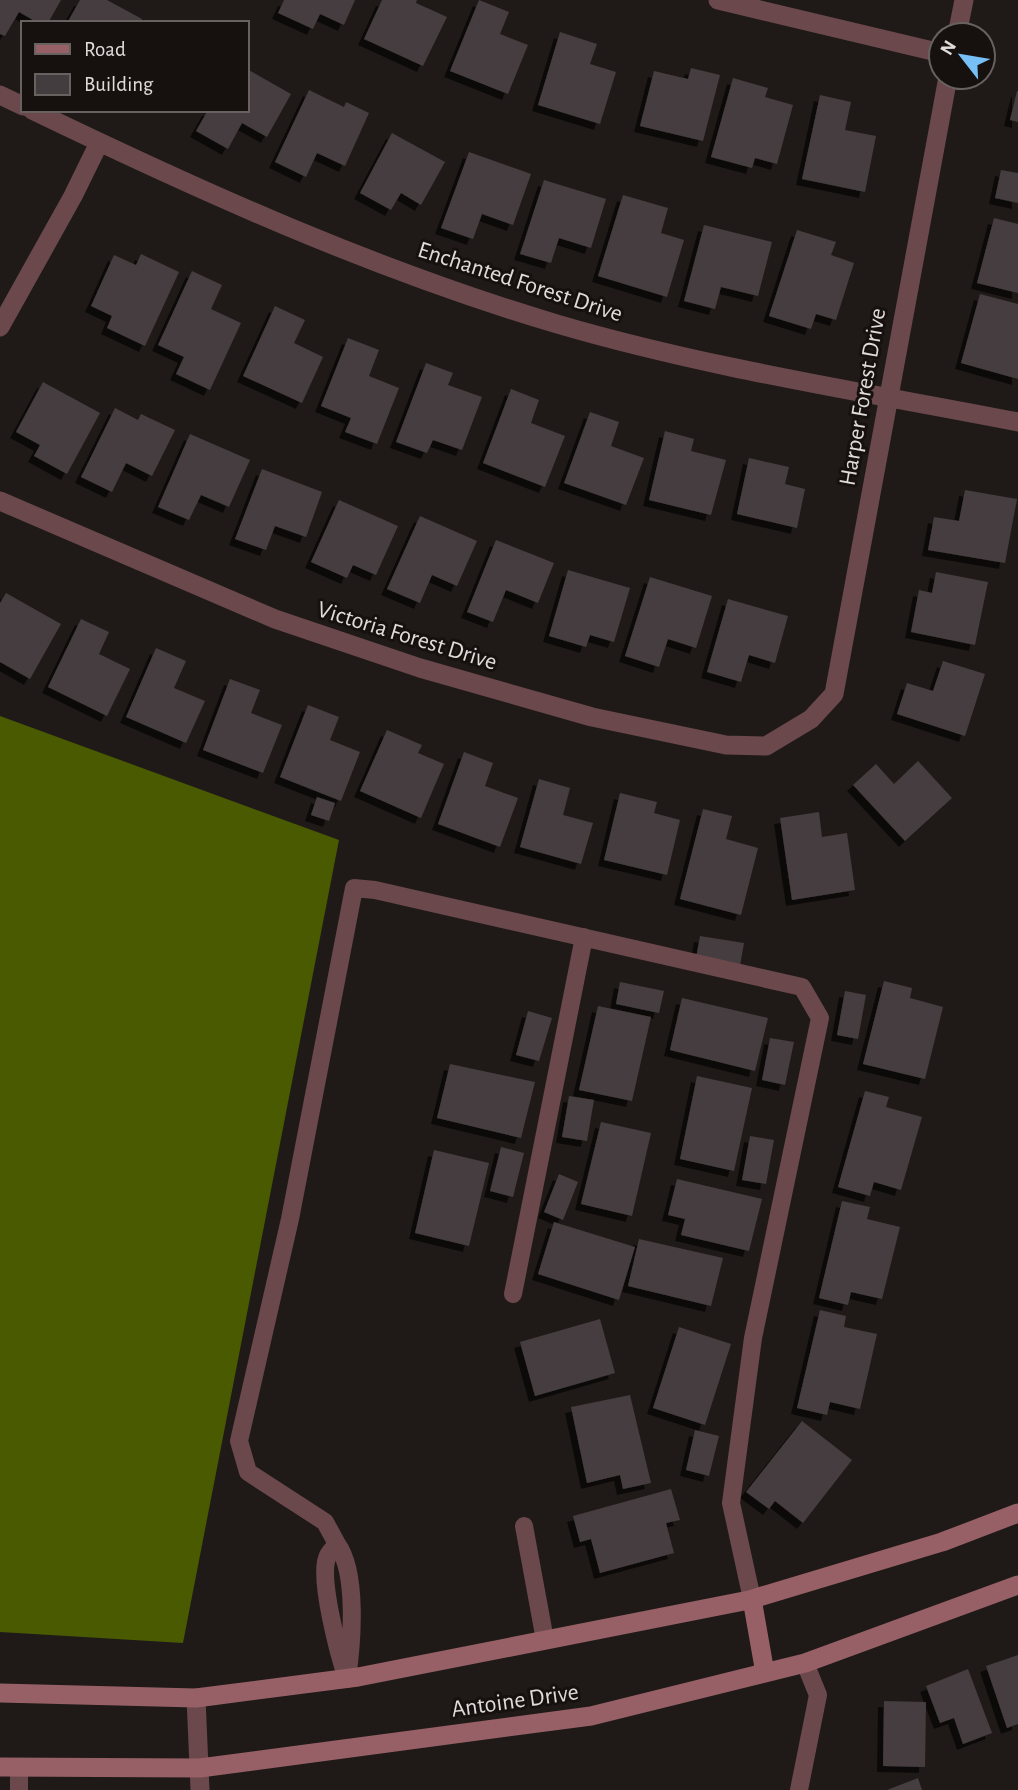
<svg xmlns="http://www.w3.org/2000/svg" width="1018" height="1790" viewBox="0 0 1018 1790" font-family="'Alegreya Sans',sans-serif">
  <defs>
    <filter id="shadow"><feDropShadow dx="-6" dy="6" stdDeviation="0" flood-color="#0009"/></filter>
  </defs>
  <rect width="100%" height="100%" fill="#1f1a17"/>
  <!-- forest -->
  <path fill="#495a00" d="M0,716L339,840L183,1643L0,1632Z"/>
  <!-- building -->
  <path fill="#443d3f" filter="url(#shadow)" d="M0,0H61L48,23H38L19,12L5,36L0,34Z
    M80,0H107L142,19L140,23H67Z
    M284,0H355L344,25L320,14L313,29L278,13Z
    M382,0H417L416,3L447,17L423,66L364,39Z
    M479,0L509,12L500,34L528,45L508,94L450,71Z
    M560,32L597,44L590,64L616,72L600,124L538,105Z
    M691,68L720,75L703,141L640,126L654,71L688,79Z
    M247,69L291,94L267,137L242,123L228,149L196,131L208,110H247Z
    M733,78L768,88L765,97L793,105L777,164L755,158L752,168L711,157Z
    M309,90L344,107L346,102L369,113L345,166L317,153L306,177L275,162Z
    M1017,91H1018V122L1010,120Z
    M820,95L851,102L845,130L876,136L865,192L802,179Z
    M392,133L445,162L421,205L401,193L391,210L360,193Z
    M469,152L531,174L513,225L482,214L473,239L441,228Z
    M1001,170L1018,173V203L995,198Z
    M544,180L606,199L591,248L559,238L551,263L520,254Z
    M623,195L668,208L661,233L684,240L667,297L598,276Z
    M994,218L1018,224V293L977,283Z
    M704,225L772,242L758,296L721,287L715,309L684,301Z
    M797,230L836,242L831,255L854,263L836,320L816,314L811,329L769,316Z
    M141,254L179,272L145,346L107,328L112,316L91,306L114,255L136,265Z
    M192,271L222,285L211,309L241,323L210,390L176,374L184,357L158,345Z
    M980,294L1018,304V379L961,363Z
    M275,306L305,320L294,343L323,357L302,403L243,376Z
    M348,338L379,350L369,376L399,388L377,444L345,432L351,418L321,406Z
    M426,363L453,373L448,385L482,397L462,450L433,440L427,453L396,442Z
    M43,382L100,413L67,474L34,456L40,445L16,432Z
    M511,389L539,400L531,423L565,436L545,487L483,463Z
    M115,408L138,420L141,414L175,430L152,476L126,463L112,492L81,477Z
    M590,412L619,422L611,446L644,458L626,505L564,483Z
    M665,431L694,439L691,451L726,460L711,515L649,500Z
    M190,434L250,460L229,507L201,495L189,520L158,507Z
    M749,458L789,467L785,484L805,489L797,528L737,514Z
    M262,469L322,492L306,537L275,526L266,550L235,539Z
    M965,490L1017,499L1005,563L928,550L934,517L959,521Z
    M339,500L398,526L376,575L353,565L347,578L311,562Z
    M420,516L477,541L457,586L432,575L420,603L387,589Z
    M496,540L554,563L538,603L506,590L493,622L467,612Z
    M568,570L630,588L614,642L590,635L586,647L549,636Z
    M936,572L988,582L975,645L911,632L919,590L932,593Z
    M650,577L712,596L696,648L668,639L659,667L625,656Z
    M6,593L61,624L30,679L0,662V603Z
    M728,599L788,616L775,663L749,655L741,682L707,672Z
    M81,619L109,632L99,654L130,669L107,716L48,687Z
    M156,648L186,661L174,688L205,701L186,743L126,717Z
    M943,661L985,674L965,736L897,714L907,683L933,691Z
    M230,679L260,690L251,713L282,725L263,773L203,750Z
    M308,705L339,717L330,740L360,752L341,801L280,777Z
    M387,730L422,745L418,753L444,764L421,818L360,791Z
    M464,752L493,763L485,786L518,798L500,847L438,824Z
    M918,761L952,798L905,841L853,785L876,764L894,784Z
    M539,779L570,788L563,815L593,823L581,864L520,847Z
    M620,793L657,802L654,813L680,820L667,875L604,860Z
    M317,797L335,803L329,821L311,815Z
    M703,809L732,816L726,839L758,848L741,915L680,899Z
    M819,812L822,837L847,833L855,890L792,900L780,818Z
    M700,936L744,943L740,966L696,958Z
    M884,981L912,988L910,998L943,1007L925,1079L863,1064Z
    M620,982L664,991L659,1013L616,1004Z
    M845,991L866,995L858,1039L837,1035Z
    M682,998L768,1018L755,1071L670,1050Z
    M598,1006L651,1017L632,1101L579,1090Z
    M528,1011L552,1018L539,1061L516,1055Z
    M770,1038L794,1042L785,1085L762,1080Z
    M450,1064L535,1082L521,1138L437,1118Z
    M697,1076L752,1088L734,1171L680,1159Z
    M865,1091L889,1097L886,1107L922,1117L901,1190L874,1182L870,1196L838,1187Z
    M569,1096L594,1100L587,1141L562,1137Z
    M601,1122L651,1133L632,1216L581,1204Z
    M750,1136L774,1140L766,1184L742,1180Z
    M501,1147L524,1153L513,1197L490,1191Z
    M434,1150L489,1163L469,1246L415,1233Z
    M559,1174L578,1182L563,1220L544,1212Z
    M677,1179L762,1199L749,1251L681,1235L685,1219L668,1215Z
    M842,1201L870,1207L867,1219L900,1227L882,1299L851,1292L848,1305L819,1298Z
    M554,1222L635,1247L619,1300L538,1274Z
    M639,1239L723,1258L711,1306L628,1286Z
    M820,1310L846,1316L844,1327L877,1334L860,1409L830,1402L827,1415L797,1408Z
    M600,1319L615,1373L535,1396L520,1342Z
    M679,1327L731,1344L705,1425L653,1408Z
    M630,1395L651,1483L623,1489L620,1475L587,1483L571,1407Z
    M802,1421L852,1460L803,1523L775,1501L769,1509L746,1492Z
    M695,1430L719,1436L709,1476L686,1470Z
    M671,1489L680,1520L666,1523L674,1553L600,1573L591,1539L580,1542L573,1516Z
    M1018,1655V1724L1007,1728L986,1666Z
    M968,1669L992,1733L963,1744L954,1718L940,1723L926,1686Z
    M884,1701L926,1702L925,1767L883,1766Z
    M918,1778L922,1790H887Z"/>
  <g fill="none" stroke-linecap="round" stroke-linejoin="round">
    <!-- service -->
    <path stroke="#6a484b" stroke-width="18" d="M513,1294L584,937
      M524,1526L545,1640
      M337,1544L325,1522L248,1472L239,1441L290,1219L354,888L375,890L802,987L820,1018L753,1338L731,1503L752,1599
      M337,1544C358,1573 352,1643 347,1679C339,1655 319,1580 327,1558C328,1553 334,1548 337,1544Z
      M19,1790V1767
      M799,1790L818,1695L805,1663"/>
    <!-- minor -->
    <path stroke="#6a484b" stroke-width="19" d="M718,0L941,53
      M957,35L964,0
      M0,95L23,106
      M32,110C202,192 375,270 557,324C707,368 864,392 1018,422
      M0,327L73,196L99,143
      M0,501L275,619L420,668L592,717L726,745L766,746L811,719L834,694L948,77
      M196,1698L200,1790"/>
    <!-- secondary -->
    <path stroke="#976066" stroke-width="19" d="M752,1599L765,1673
      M0,1693L196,1698L358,1677L749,1600L942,1542L1018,1513
      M0,1767L200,1768L591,1716L805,1663L1018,1585"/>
  </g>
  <g text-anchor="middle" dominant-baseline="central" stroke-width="6" stroke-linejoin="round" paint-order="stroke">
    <!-- street labels -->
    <g font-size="24" fill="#e0dcda" stroke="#16110f">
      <text transform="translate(520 282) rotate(18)">Enchanted Forest Drive</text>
      <text transform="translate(863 397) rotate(-80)">Harper Forest Drive</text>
      <text transform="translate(407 636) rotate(17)">Victoria Forest Drive</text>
      <text transform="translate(515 1701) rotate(-8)">Antoine Drive</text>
    </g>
  </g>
  <!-- legend -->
  <rect x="21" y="21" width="228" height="91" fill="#16110f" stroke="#676260" stroke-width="2"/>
  <rect x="35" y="44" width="35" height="10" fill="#976066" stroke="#676260" stroke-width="2"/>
  <text x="84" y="56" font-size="21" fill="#e0dcda">Road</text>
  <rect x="35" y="74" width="35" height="21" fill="#443d3f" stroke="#676260" stroke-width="2"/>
  <text x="84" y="91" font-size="21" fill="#e0dcda">Building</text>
  <!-- north arrow -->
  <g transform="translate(962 56) rotate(301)"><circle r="33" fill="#16110f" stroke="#676260" stroke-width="2"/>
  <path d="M0-5L12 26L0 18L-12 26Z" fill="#77bff7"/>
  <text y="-10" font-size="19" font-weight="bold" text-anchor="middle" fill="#e0dcda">N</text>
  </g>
</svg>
